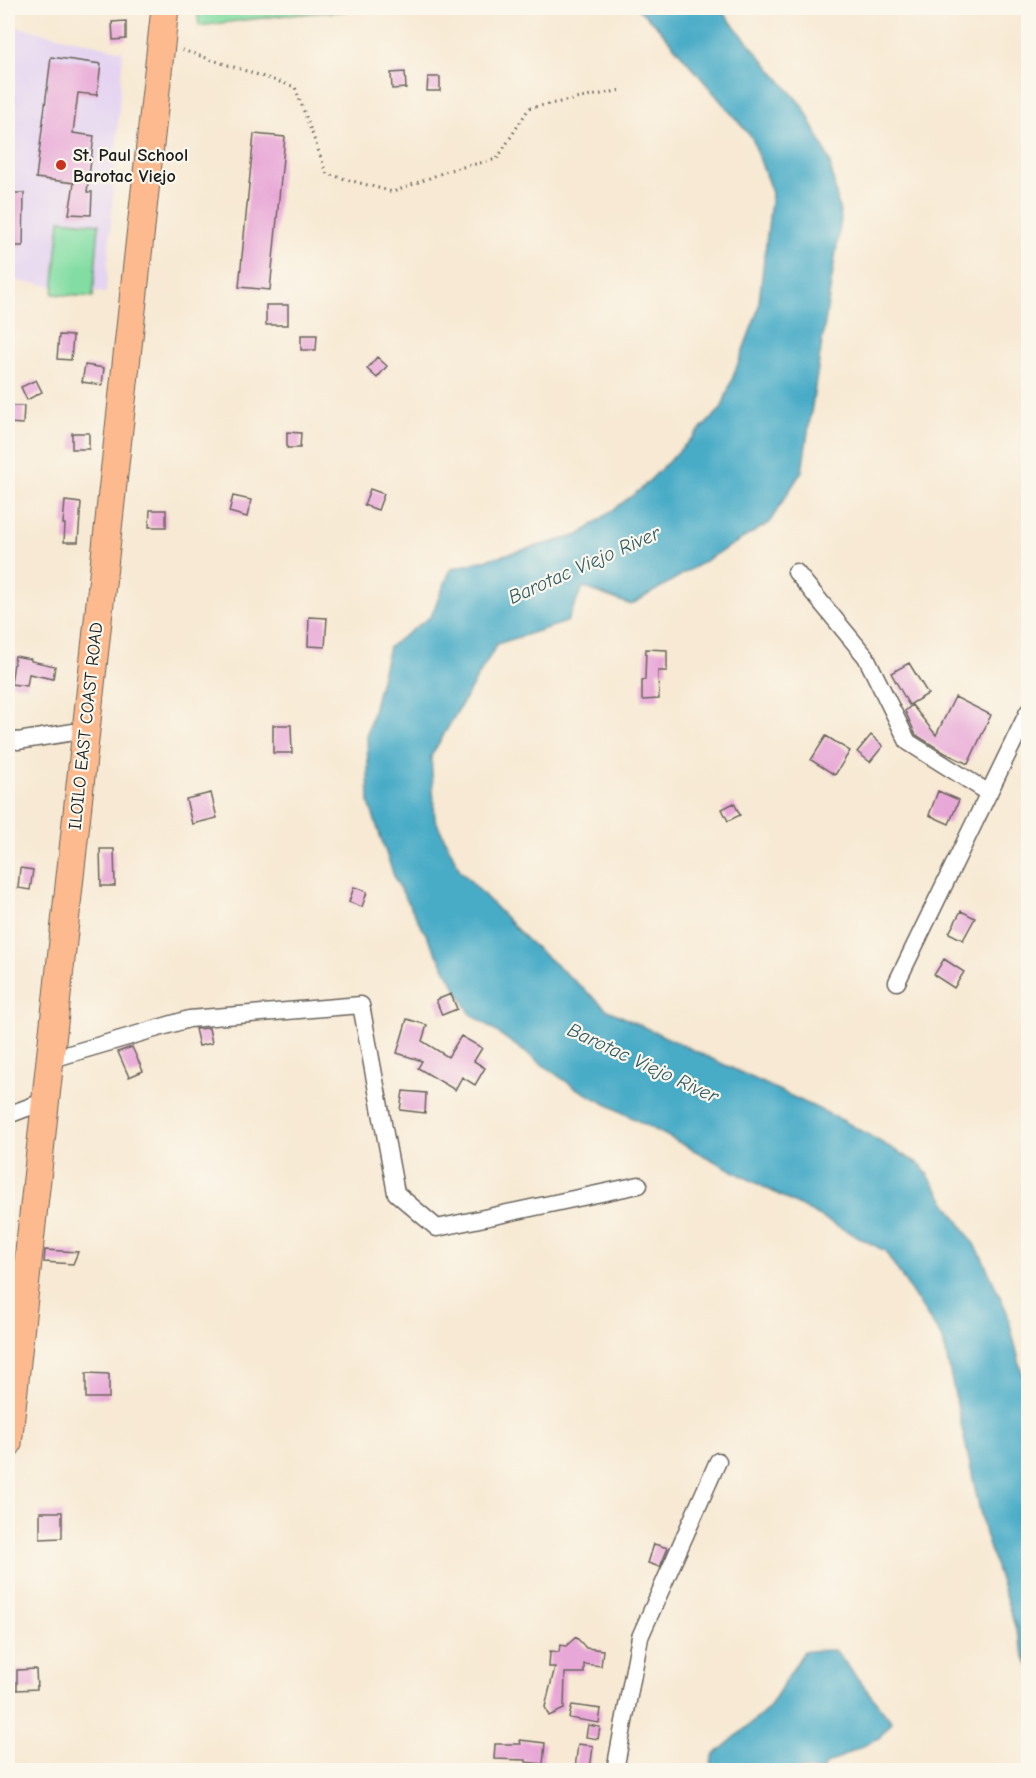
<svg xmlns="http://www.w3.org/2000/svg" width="1036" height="1778" viewBox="0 0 1036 1778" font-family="'Comic Neue',sans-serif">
  <rect width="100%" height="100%" fill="#fbf7ec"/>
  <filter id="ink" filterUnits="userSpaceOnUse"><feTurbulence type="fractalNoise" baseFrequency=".0167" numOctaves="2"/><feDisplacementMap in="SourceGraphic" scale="12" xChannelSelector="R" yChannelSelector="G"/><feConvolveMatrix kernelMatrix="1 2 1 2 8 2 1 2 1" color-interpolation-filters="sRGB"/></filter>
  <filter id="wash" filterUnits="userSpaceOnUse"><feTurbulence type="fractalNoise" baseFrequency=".008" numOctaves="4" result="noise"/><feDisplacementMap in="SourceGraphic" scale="24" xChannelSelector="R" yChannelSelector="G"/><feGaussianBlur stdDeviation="1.35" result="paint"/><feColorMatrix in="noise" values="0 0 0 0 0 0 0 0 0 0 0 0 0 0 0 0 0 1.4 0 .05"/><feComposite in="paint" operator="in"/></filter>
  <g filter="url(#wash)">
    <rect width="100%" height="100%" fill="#f7e9d3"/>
    <!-- built -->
    <path fill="#e4d3f1" d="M8,25L123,51L106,293L8,280Z"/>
    <!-- green -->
    <path fill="#83dda3" stroke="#507c60" stroke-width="1.5" d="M197,8H344L345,11L285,15L199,26Z
      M60,220L99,224L93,297L53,294Z"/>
    <!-- water -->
    <path fill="#48acc7" stroke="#326472" stroke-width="1.5" d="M637,8H719L804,108L829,159L841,219L802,471L769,523L631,605L583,587L567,622L497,644L431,756L435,819L460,870L527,940L608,1010L844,1121L921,1165L980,1253L1007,1312L1028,1397V1666L985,1534L943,1340L885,1251L574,1087L470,1013L395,879L369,803L367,735L389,647L431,616L451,569L579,535L641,489L721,409L758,310L772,193L752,138L657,26Z
      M835,1650L892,1722L879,1738L827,1764L823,1770H709L713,1756L768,1709L804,1651Z"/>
    <g id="blocks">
      <!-- building -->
      <path fill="#e8a8d7" d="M126,21V39L113,40L112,22Z
        M51,57L101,64L97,95L78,93L73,133L94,136L87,192H92L91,215L69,214L74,183L36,178Z
        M405,72L406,88L392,89L391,73Z
        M428,77H440V91H427Z
        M254,134L285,137L270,290L239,287Z
        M8,193H24L23,246H11V235H8Z
        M266,305H288V325H266Z
        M59,335L73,336L71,360L57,359Z
        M301,335H317L316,350H301Z
        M377,357L387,366L377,378L367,369Z
        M85,365L104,368L102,385L82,382Z
        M36,380L42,392L27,400L21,387Z
        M8,406H24L23,424L8,423Z
        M287,432L301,433L300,448H287Z
        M72,433H89V449H72Z
        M370,489L384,494L378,510L364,505Z
        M233,496L251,500L247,517L229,512Z
        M65,501L81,503L78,542H64L65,524H63Z
        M150,510H166V527H149Z
        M309,617L327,618L325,647L308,646Z
        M646,649L667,650V671H658L659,699L642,700V681L645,680Z
        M15,656L31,659V661L55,666L53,679L29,674L27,686L11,684Z
        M909,663L928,694L909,705L891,673Z
        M955,697L991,715L968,764L945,753L916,735L905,711L912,705L936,735Z
        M273,725H291L292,753H273Z
        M871,735L883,746L870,762L857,752Z
        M826,736L850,751L835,775L811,760Z
        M938,791L959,800L949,824L929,815Z
        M211,793L217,818L192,824L186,799Z
        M734,803L740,815L728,821L722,809Z
        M100,849H114L115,886H101Z
        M20,868L33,870L30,890L18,888Z
        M354,887L367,892L362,907L349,902Z
        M961,911L975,918L963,940L949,933Z
        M944,959L964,972L954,988L934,975Z
        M451,994L457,1009L442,1015L436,1000Z
        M407,1019L427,1025L422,1041L448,1057L461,1036L482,1048L474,1061L485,1068L475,1085L462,1077L455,1090L418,1068L422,1061L397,1053Z
        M209,1028L212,1043L199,1046L195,1029Z
        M132,1047L143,1071L129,1077L118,1052Z
        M403,1091L426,1093L425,1113L400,1110Z
        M45,1250L78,1252L73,1264L44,1262Z
        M86,1373L109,1374V1398H86Z
        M40,1512H62V1538L40,1539Z
        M654,1544L668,1548L660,1567L648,1563Z
        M576,1637L586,1648L603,1650L601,1666L584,1664V1673H565L564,1709L549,1716L545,1707L555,1667H549L550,1651L559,1652L560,1645L566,1646Z
        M36,1669L37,1689L17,1690V1670Z
        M572,1705L601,1709L599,1723L569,1718Z
        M588,1725L600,1727L598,1739L586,1737Z
        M520,1740L545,1743L543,1764L526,1762V1760L494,1759L495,1744H521Z
        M578,1744L593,1746L590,1770L575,1769Z"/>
    </g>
  </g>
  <g filter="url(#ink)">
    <use href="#blocks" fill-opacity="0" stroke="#69645c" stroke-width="1.5"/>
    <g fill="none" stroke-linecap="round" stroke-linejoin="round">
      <!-- minor casing -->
      <g stroke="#69645c" stroke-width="19">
        <path id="minor" d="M796,572L866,657L908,742L989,793
          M8,739L18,741L86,730
          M897,982L1028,712
          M49,1060L189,1019L361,1005L396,1193L437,1228L639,1185
          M8,1115L45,1101
          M615,1770L640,1637L718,1461"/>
      </g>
      <!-- primary casing -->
      <g stroke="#69645c" stroke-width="29">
        <path id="primary" d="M8,1444L165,8"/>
      </g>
      <!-- path -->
      <path stroke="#69645c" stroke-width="3" stroke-dasharray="1.5 4.5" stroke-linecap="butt" d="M182,50L295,87L327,174L393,192L450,170L497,159L529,108L622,90"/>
      <!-- minor -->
      <use href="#minor" stroke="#fff" stroke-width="16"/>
      <!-- primary -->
      <use href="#primary" stroke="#fcba8e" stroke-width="27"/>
    </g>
  </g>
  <!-- markers -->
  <circle fill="#c8321e" stroke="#fbf7ec" stroke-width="2" cx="61" cy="165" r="6"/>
  <g text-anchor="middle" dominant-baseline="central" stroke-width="4.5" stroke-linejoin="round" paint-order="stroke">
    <!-- poi labels -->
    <g font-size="18" font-weight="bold" fill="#1c1c1c" stroke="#fbf7ec" text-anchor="start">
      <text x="73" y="155">St. Paul School<tspan x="73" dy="21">Barotac Viejo</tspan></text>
    </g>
    <!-- street labels -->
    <g font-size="18" fill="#1c1c1c" stroke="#fbf7ec">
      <text transform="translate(86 726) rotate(-84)">ILOILO EAST COAST ROAD</text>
    </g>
    <!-- water labels -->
    <g font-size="20" font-style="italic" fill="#305d69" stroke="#fbf7ec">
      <text transform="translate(584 565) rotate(-24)">Barotac Viejo River</text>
      <text transform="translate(643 1063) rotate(25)">Barotac Viejo River</text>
    </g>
  </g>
  <!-- margin -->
  <rect width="1036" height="1778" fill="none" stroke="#fbf7ec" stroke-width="30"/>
</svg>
